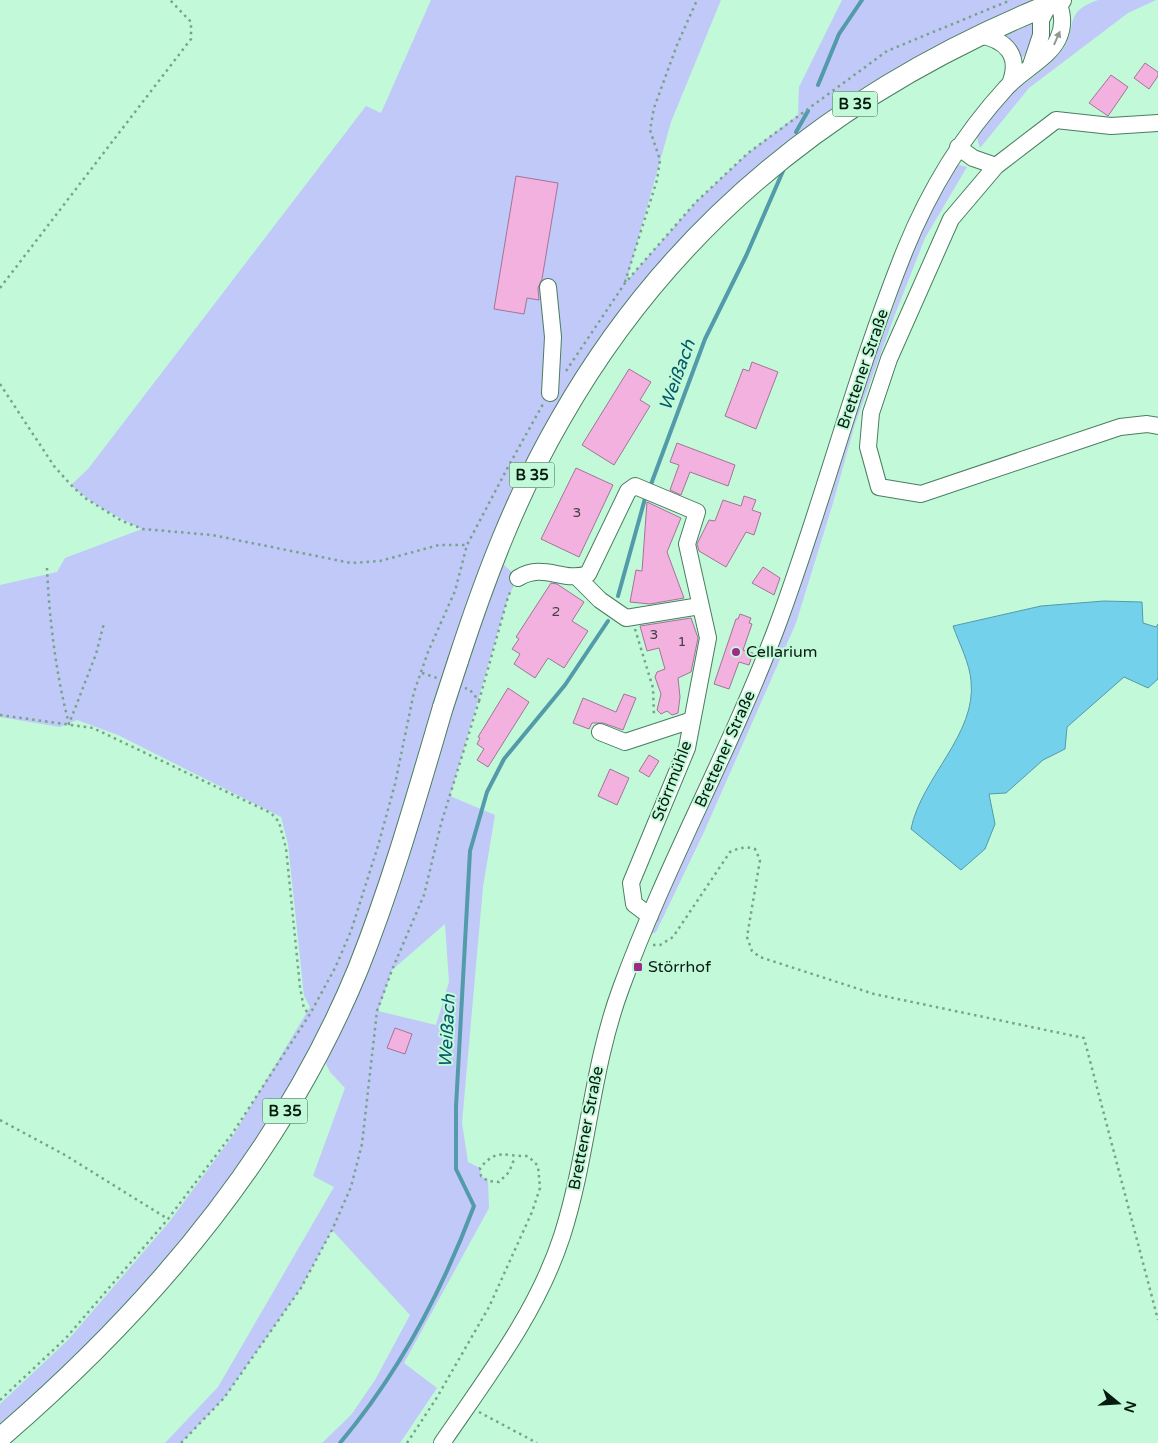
<svg xmlns="http://www.w3.org/2000/svg" width="1158" height="1443" viewBox="0 0 1158 1443" font-family="'Varela Round',sans-serif">
  <rect width="100%" height="100%" fill="#c2f9d8"/>
  <!-- green -->
  <path fill="#c1c9f8" fill-rule="evenodd" d="M431,0H721L671,122L626,282L696,202L748,153L798,115L799,87L842,0H1033C988,19 946,41 904,65C881,78 857,90 835,106C760,161 695,226 633,295L638,306L559,420L501,562L518,578L508,597L450,796L495,815L483,887L462,1123L468,1162L480,1168L481,1176L488,1181L489,1208L404,1363L437,1388L400,1443H322L351,1415L375,1380L410,1315L332,1230L301,1288L224,1398L181,1443H165L218,1387L334,1187L313,1176L345,1088L330,1072L324,1060L366,975L405,869L429,789L387,860L350,966L309,1053L250,1152L174,1255L56,1379L0,1425V1404L68,1340L170,1221L234,1134L310,1007L304,996L288,844L281,817L118,735L77,720L60,727L0,717V585L57,572L65,558L142,529C114,515 96,507 71,485L88,469L366,106L381,113ZM445,924L449,982L436,1025L378,1011L392,970Z
    M1098,0H1156L1128,13L1029,88L980,148L977,138C990,99 1035,82 1060,53C1080,29 1060,13 1098,0Z
    M1032,24C1036,34 1029,54 1020,59L1003,37Z
    M959,165L967,167L925,238L894,317L855,424L833,503L796,623L704,832L656,932L651,934L773,655L807,566L847,436L911,257L941,188L953,169Z"/>
  <!-- water -->
  <path fill="#74d1ec" stroke="#539aaa" d="M1104,601L1142,602L1143,623L1156,627L1158,624V679L1148,688L1124,677L1067,727L1065,749L1043,760L1006,793L989,794L995,824L985,849L961,870L911,829C921,778 977,734 971,681C970,664 959,643 953,626L1041,606Z"/>
  <g fill="none" stroke-linecap="round" stroke-linejoin="round">
    <!-- stream -->
    <path stroke="#539aaa" stroke-width="4" d="M818,85L839,34L862,0
      M796,132L808,111
      M650,487L705,339L746,256L783,171
      M618,596L646,495
      M340,1443C399,1373 442,1291 474,1206L456,1169V1107L470,851L487,792L504,759L565,685L608,621"/>
  </g>
  <!-- building -->
  <path fill="#f3b1df" stroke="#a27595" d="M1145,63L1158,72V76L1149,89L1134,78Z
    M1111,75L1128,87L1108,116L1089,103Z
    M516,176L558,183L542,279L538,288L539,300L527,298L524,314L494,309Z
    M752,362L778,372L756,429L725,416L743,369L749,371Z
    M629,369L651,382L640,400L650,406L614,465L582,445Z
    M677,443L735,465L728,486L690,472L681,495L670,490L679,465L670,462Z
    M576,468L613,485L579,557L541,539Z
    M744,496L756,500L752,510L761,513L754,535L746,532L726,567L699,551L697,544L709,520L715,521L723,500L741,506Z
    M647,502L681,518L667,552L684,598L650,604L630,602L636,570L642,571Z
    M763,567L780,578L774,595L752,583Z
    M551,583L557,584L584,602L572,621L588,631L564,668L548,658L535,678L514,664L520,654L512,649L519,639L516,637Z
    M740,614L751,618L749,623L752,624L743,650L753,653L749,665L739,662L729,689L714,684L736,619H738Z
    M691,618L698,638L691,672L678,678L680,697L678,713L672,715L667,711L661,714L657,710L661,694L655,677L657,672L665,669L659,648L647,651L640,626Z
    M508,688L529,702L488,767L477,760L484,749L477,744L480,738L478,737Z
    M624,694L636,698L623,730L603,723H592L589,729L573,723L583,698L616,712Z
    M649,755L659,761L649,777L639,771Z
    M610,769L629,778L617,805L598,796Z
    M395,1028L412,1034L405,1054L387,1048Z"/>
  <g fill="none" stroke-linecap="round" stroke-linejoin="round">
    <!-- minor casing -->
    <g stroke="#4a7d60" stroke-width="18">
      <path id="minor" d="M979,35C1007,40 1021,56 1010,84
        M1031,65L1041,35V20L1048,6
        M1158,123L1111,126L1056,120L996,166L951,219L889,359L871,413L868,447L879,487L921,494L1120,427L1147,424L1158,426
        M958,147L973,158L996,166
        M548,287L553,337L550,393
        M518,578C544,562 563,583 588,574L628,491L635,486L697,512L687,544L708,638L687,748L631,883L634,904L650,916
        M578,578L600,600L626,618L700,606
        M600,732L625,742L692,720
        M442,1443C487,1377 537,1313 562,1236C588,1155 591,1069 621,988C666,865 730,751 776,629C823,504 855,374 905,250C929,191 962,136 1006,88C1020,72 1049,58 1058,39C1064,26 1063,15 1058,1"/>
    </g>
    <!-- major casing -->
    <g stroke="#4a7d60" stroke-width="22">
      <path id="major" d="M458,661C485,578 516,496 560,420C674,219 848,84 1061,0
        M0,1438C150,1309 282,1154 358,969C392,884 417,795 443,707"/>
    </g>
    <!-- path -->
    <path stroke="#79a28a" stroke-width="2.5" stroke-dasharray="2.5 4" stroke-linecap="butt" d="M625,282L657,180L660,160L650,130L654,108L677,45L697,0
      M0,288L191,39V22L170,0
      M566,371L625,283L696,202L748,153L887,51L1011,0
      M0,384L54,466L71,485L85,498L122,521L143,529L212,535L351,563L380,561L439,545H467
      M47,568C49,617 56,675 69,724L96,654L104,623
      M635,629L653,688L654,717
      M422,673L437,678
      M479,701L508,597L511,590
      M0,715L93,728L271,813L279,822L286,848L300,987L304,1009L310,1014
      M653,945H660L673,937L730,852C739,848 745,846 755,849L760,860L747,937L752,951L760,957L874,994L1084,1038L1158,1320
      M0,1120L65,1155L168,1219
      M0,1400L66,1338L168,1219L232,1134L310,1014L335,968L351,931L378,846L395,784L414,692L428,652L455,591L467,545L508,467L543,404
      M479,1412L537,1443
      M181,1443L224,1398L301,1288L332,1230L351,1187L362,1144L377,1011L392,970L424,895L441,824L479,701L470,690L465,688
      M407,1443L436,1399L489,1307L532,1212L540,1188L538,1166L528,1156C504,1157 498,1147 480,1168L481,1176L488,1181L499,1182L509,1172L515,1157"/>
    <!-- minor -->
    <use href="#minor" stroke="#fff" stroke-width="16"/>
    <!-- major -->
    <use href="#major" stroke="#fff" stroke-width="20"/>
    <!-- major-bridge casing -->
    <g stroke="#4a7d60" stroke-width="22" stroke-linecap="butt">
      <path id="major-bridge" d="M443,707L458,661"/>
    </g>
    <!-- major-bridge -->
    <use href="#major-bridge" stroke="#fff" stroke-width="20"/>
  </g>
  <!-- one-way arrows -->
  <defs><path id="oneway-solid" d="M-6-.8H1V-3.2L6.5 0L1 3.2V.8H-6Z" transform="scale(1.25)"/></defs>
  <use fill="#8f9893" href="#oneway-solid" transform="translate(1057 38) rotate(-66)"/>
  <!-- markers -->
  <g fill="#9f2b86" stroke="#c2f9d8" stroke-width="2">
    <circle cx="736" cy="652" r="5"/>
    <rect x="633" y="962" width="10" height="10" rx="2.5"/>
  </g>
  <g text-anchor="middle" dominant-baseline="central" stroke-width="4" stroke-linejoin="round" paint-order="stroke">
    <!-- number labels -->
    <g font-size="14" fill="#414044">
      <text x="577" y="512">3</text>
      <text x="556" y="611">2</text>
      <text x="654" y="634">3</text>
      <text x="682" y="641">1</text>
    </g>
    <!-- shield labels -->
    <g fill="#c2f9d8" stroke="#3e5e4c" stroke-width="1">
      <rect x="832.5" y="91.5" width="45" height="25" rx="4"/>
      <rect x="509.5" y="462.5" width="45" height="25" rx="4"/>
      <rect x="262.5" y="1098.5" width="45" height="25" rx="4"/>
    </g>
    <g font-size="15" font-weight="bold" fill="#061b10">
      <text x="855" y="104">B 35</text>
      <text x="532" y="475">B 35</text>
      <text x="285" y="1111">B 35</text>
    </g>
    <!-- street labels -->
    <g font-size="16" fill="#061b10" stroke="#c2f9d8">
      <text transform="translate(863 369) rotate(-71)">Brettener Straße</text>
      <text transform="translate(725 749) rotate(-66)">Brettener Straße</text>
      <text transform="translate(672 781) rotate(-69)">Störrmühle</text>
      <text transform="translate(586 1128) rotate(-79)">Brettener Straße</text>
    </g>
    <!-- poi labels -->
    <g font-size="16" fill="#061b10" stroke="#c2f9d8" text-anchor="start">
      <text x="746" y="652">Cellarium</text>
      <text x="648" y="967">Störrhof</text>
    </g>
    <!-- water labels -->
    <g font-size="18" font-style="italic" fill="#02586a" stroke="#c2f9d8">
      <text transform="translate(677 375) rotate(-70)">Weißach</text>
      <text transform="translate(447 1031) rotate(-87)">Weißach</text>
    </g>
  </g>
  <!-- north arrow -->
  <g transform="translate(1118 1403) rotate(108)" stroke="#c2f9d8" stroke-width="4" paint-order="stroke">
  <path d="M0-4L9 19L0 12L-9 19Z" fill="#061b10"/>
  <text y="-8" font-size="14" font-weight="bold" text-anchor="middle" fill="#061b10">N</text>
  </g>
</svg>
